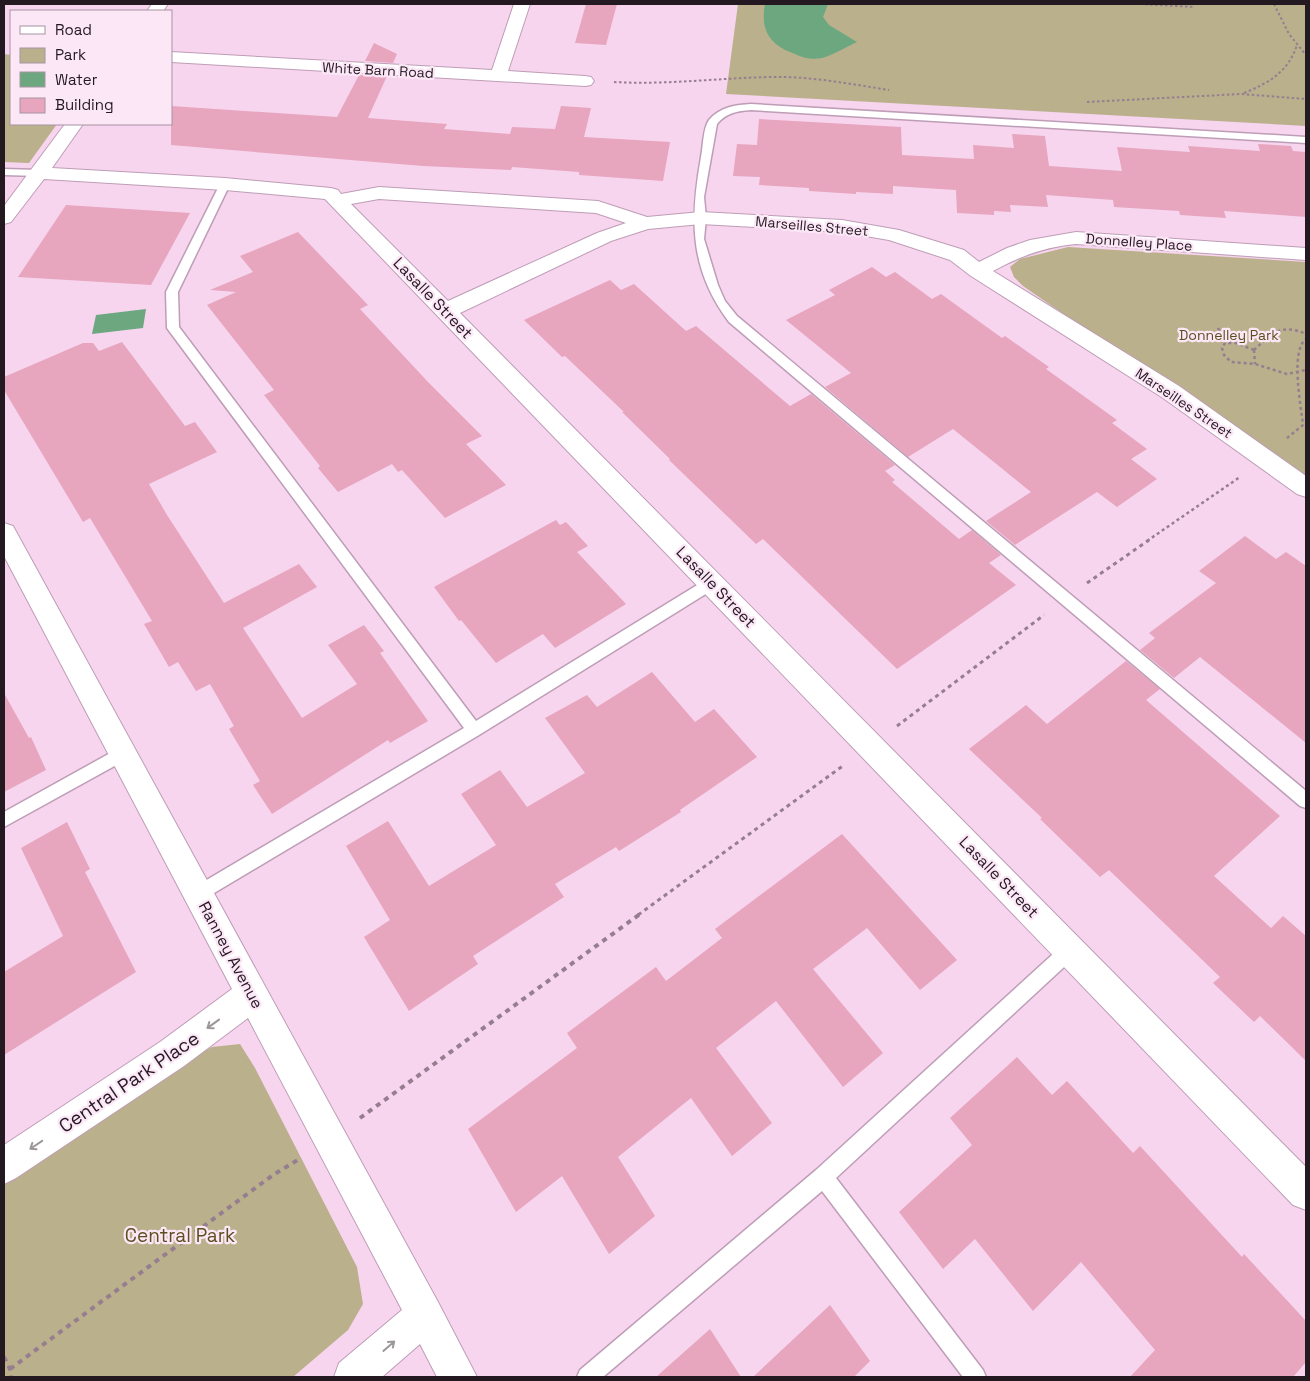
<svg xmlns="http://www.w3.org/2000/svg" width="1310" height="1381" viewBox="0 0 1310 1381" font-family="'Space Grotesk',sans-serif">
  <rect width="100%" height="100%" fill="#f7d5ef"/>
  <!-- green -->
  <path fill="#bab08b" d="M738,4H1306V126L726,94Z
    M4,54L11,55V124H57L29,163L4,162Z
    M1068,247L1306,262V482L1023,286L1014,277L1010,267L1020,259Z
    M240,1044L255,1068L357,1267L363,1304L348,1330L293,1377H4V1181L181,1063L212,1047Z"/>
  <!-- water -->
  <path fill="#6ca780" d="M765,4H828L823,17L829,25L857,42C846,47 833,55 822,58C812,60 803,58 795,54C770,45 760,31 765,4Z
    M146,309L143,328L92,334L96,315Z"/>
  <!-- building -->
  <path fill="#e7a5be" d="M586,4H617L606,45L575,43Z
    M374,43L397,54L393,63L365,61Z
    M359,75L387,76L368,118L447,124L444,129L510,134L512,127L555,129L561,106L591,108L584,137L670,142L663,181L579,175V172L512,167L511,170L423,166L171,145V106L337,117Z
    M759,119L901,127L902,155L974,159L973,145L1014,148L1012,134L1045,136L1049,166L1122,171L1117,147L1190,152L1188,146L1260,151L1258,144L1291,146L1293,151L1306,152V217L1224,211L1226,218L1180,215L1179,211L1114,207L1113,200L1046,195L1048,207L1010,205L1011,212L994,211V215L957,213L956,190L893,186V194L856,192V194L809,191V188L759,185L760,177L733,176L737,144L757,145Z
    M66,205L190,213L151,285L18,277Z
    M298,232L368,305L360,309L428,382L482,436L466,444L506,485L445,518L402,470L398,472L392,464L338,492L318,468L320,466L264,395L274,390L207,305L236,292L210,290L253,272L240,256Z
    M872,267L886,277L895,272L932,299L941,294L1002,338L1005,336L1049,367L1046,369L1117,420L1112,423L1147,449L1131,459L1157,479L1117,507L1097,492L1015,545L986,521L1031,492L953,429L908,457L825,387L851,373L786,320L835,295L829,290Z
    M610,280L621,290L634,284L686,331L696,326L790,406L811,394L895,465L885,471L895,480L892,482L959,539L972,530L1001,555L989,563L1016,585L897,669L763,539L756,544L669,460L670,459L622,412H624L565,356L562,357L524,320Z
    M122,342L185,426L195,422L217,452L149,484L167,515L224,603L299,564L317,587L243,628L302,718L357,684L328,645L364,625L384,651L380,653L428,721L390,743L388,740L272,814L253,785L260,781L229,729L234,726L210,684L196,691L178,662L169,667L144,624L152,621L90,518L83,522L4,390V377L83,343H93L99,351Z
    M556,520L560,525L566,522L588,546L577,552L626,604L555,648L543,634L496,663L461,620L459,621L434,587Z
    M1245,536L1276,559L1286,552L1306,566V743L1200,657L1174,678L1140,650L1155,638L1149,633L1216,583L1199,571Z
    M1126,661L1160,689L1146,700L1280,816L1214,876L1271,928L1283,916L1306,936V1061L1260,1016L1254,1022L1213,983L1220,977L1109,870L1100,877L1040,819L1042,818L969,749L1026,705L1047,724Z
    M652,672L695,722L714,709L757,757L680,810L681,812L619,851L616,847L555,884L564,897L473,956L478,964L409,1011L364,937L390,920L346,846L388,821L429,886L496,845L461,794L500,770L527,807L585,773L545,718L587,695L597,707Z
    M4,693L29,738L31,737L46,770L4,792Z
    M67,822L90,869L85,872L136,972L4,1055V972L63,936L21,848Z
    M842,834L957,960L920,990L867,928L813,969L883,1053L843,1087L776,1001L716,1048L772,1123L732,1156L691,1098L618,1157L655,1216L609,1254L562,1176L516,1212L468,1129L577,1048L567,1033L656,967L666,981L722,938L715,929Z
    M1017,1057L1052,1095L1067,1081L1133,1153L1140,1146L1242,1257L1244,1254L1306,1321V1362L1293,1377H1130L1155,1350L1081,1262L1033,1311L975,1239L943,1269L899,1212L972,1145L950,1118Z
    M830,1305L870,1361L854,1377H753Z
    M710,1329L741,1377H656Z"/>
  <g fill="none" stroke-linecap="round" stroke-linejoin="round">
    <!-- lane casing -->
    <g stroke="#be9db6" stroke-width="3">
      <path id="lane" d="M751,104L1306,137V143L751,110C737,111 726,113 717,124L704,197L706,218L704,239L718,285L725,301L737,316L1306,791V808L1300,806L729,322C689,269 690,219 701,157C703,147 703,128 709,120C720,107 735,105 751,104Z
        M4,169L38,170L43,173L38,176L4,175Z
        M225,181L230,184L178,292L179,327L476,721L707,579L712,577L717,579L719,583L717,587L479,735L199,902L193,900L191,894L193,888L464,728L167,328L166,292L220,184Z
        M123,746L129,748L131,753L129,758L4,827V812Z
        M1070,941L1076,944L1079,950L1076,956L836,1178L983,1370L986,1377H963L822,1191L603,1377H577L580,1370L816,1170L1064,944Z"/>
    </g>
    <!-- street casing -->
    <g stroke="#be9db6" stroke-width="2">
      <path id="street" d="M152,4H168L163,11H147Z
        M514,4H530L508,71L585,76L591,77L594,81L591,85L585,86L171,62V52L492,70Z
        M65,124H83L52,168L225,178L331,188L338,190L341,194L379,187L598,201L647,217L701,212L842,220L899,230L964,250L979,262L1007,248L1030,240L1076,232L1306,248V260L1076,244C1045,247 1020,256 993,271L1179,386L1306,476V497L1297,494L1163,398L971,276L950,260L889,240L842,232L701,224L648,229L611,241L460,313L1306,1167V1210L1293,1205L325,199L225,190L44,179L11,222L4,224V206ZM379,199L596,213L626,223L597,233L448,301L351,204Z
        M4,523L13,526L438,1302L477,1377H437L420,1344L382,1377H334L339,1363L402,1310L248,1018L184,1066L16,1178L4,1184V1145L160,1042L232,989L4,556Z"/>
    </g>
    <!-- path-far3 -->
    <path stroke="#967e90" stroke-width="2" stroke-dasharray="2.5 2.5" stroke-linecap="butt" d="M1140,4L1195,7
      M1274,4L1289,34L1306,55
      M614,82C667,85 718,78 771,77C811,76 850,84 889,90
      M1244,93C1269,83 1288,72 1297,45
      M1087,102L1241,94L1306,99"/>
    <!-- path-far2 -->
    <path stroke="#967e90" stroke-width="2.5" stroke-dasharray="3 3" stroke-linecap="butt" d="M1218,328L1223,337L1231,342
      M1254,350L1236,343H1225L1222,348L1224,355L1231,362L1255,364L1287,374L1306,370
      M1254,350C1272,333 1281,323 1306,334
      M1254,350L1255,364
      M1287,438L1303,425C1301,406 1290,351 1306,339
      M1147,541L1240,477"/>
    <!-- path-far1 -->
    <path stroke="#967e90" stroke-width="3" stroke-dasharray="4 4" stroke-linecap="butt" d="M1087,583L1149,540
      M897,726L1044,615
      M638,915L844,765"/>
    <!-- path -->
    <path stroke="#967e90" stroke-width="4" stroke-dasharray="5 5" stroke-linecap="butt" d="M360,1118L640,914
      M4,1357L10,1369L11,1377
      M10,1369L273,1175L301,1158"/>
    <!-- lane -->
    <use href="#lane" fill="#fff" fill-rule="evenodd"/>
    <!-- street -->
    <use href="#street" fill="#fff" fill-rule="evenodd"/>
  </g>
  <!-- one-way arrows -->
  <defs><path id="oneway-shaft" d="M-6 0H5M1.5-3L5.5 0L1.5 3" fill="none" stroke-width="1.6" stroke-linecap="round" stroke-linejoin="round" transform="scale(1.25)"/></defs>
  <g stroke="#9c979b">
    <use href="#oneway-shaft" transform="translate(213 1024) rotate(144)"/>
    <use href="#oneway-shaft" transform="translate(36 1145) rotate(146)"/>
    <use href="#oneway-shaft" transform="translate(389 1346) rotate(-41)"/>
  </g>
  <g text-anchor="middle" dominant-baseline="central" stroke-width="4.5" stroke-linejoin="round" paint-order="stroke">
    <!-- far-street labels -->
    <g font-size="14" fill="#241821" stroke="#fce7f7">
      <text transform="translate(378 70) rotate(3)">White Barn Road</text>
      <text transform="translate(812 226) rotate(5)">Marseilles Street</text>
      <text transform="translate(1139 242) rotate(4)">Donnelley Place</text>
      <text transform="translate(1184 403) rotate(34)">Marseilles Street</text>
    </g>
    <!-- far-park labels -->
    <g font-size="14" fill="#5c4f1f" stroke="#fce7f7">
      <text x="1229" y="335">Donnelley Park</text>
    </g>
    <!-- street labels -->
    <g font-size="16" fill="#241821" stroke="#fce7f7">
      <text transform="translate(433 298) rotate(46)">Lasalle Street</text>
      <text transform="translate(716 587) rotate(46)">Lasalle Street</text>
      <text transform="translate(999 877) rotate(46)">Lasalle Street</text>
      <text transform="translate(231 955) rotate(62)">Ranney Avenue</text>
    </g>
    <!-- near-street labels -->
    <g font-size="19" fill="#241821" stroke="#fce7f7">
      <text transform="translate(129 1082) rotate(-34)">Central Park Place</text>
    </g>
    <!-- near-park labels -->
    <g font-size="19" fill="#5c4f1f" stroke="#fce7f7">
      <text x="180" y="1235">Central Park</text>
    </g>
  </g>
  <!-- border -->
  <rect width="1310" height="1381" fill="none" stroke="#241821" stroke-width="10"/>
  <!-- legend -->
  <rect x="10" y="10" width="162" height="115" fill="#fce7f7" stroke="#a694a1"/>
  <rect x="20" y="26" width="25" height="8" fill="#ffffff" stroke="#a694a1"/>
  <text x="55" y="35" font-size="15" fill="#241821">Road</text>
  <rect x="20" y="48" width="25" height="15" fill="#bab08b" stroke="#a694a1"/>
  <text x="55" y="60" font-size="15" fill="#241821">Park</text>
  <rect x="20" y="72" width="25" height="15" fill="#6ca780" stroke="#a694a1"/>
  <text x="55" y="85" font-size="15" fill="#241821">Water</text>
  <rect x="20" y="98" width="25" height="15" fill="#e7a5be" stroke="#a694a1"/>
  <text x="55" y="110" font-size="15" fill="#241821">Building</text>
</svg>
